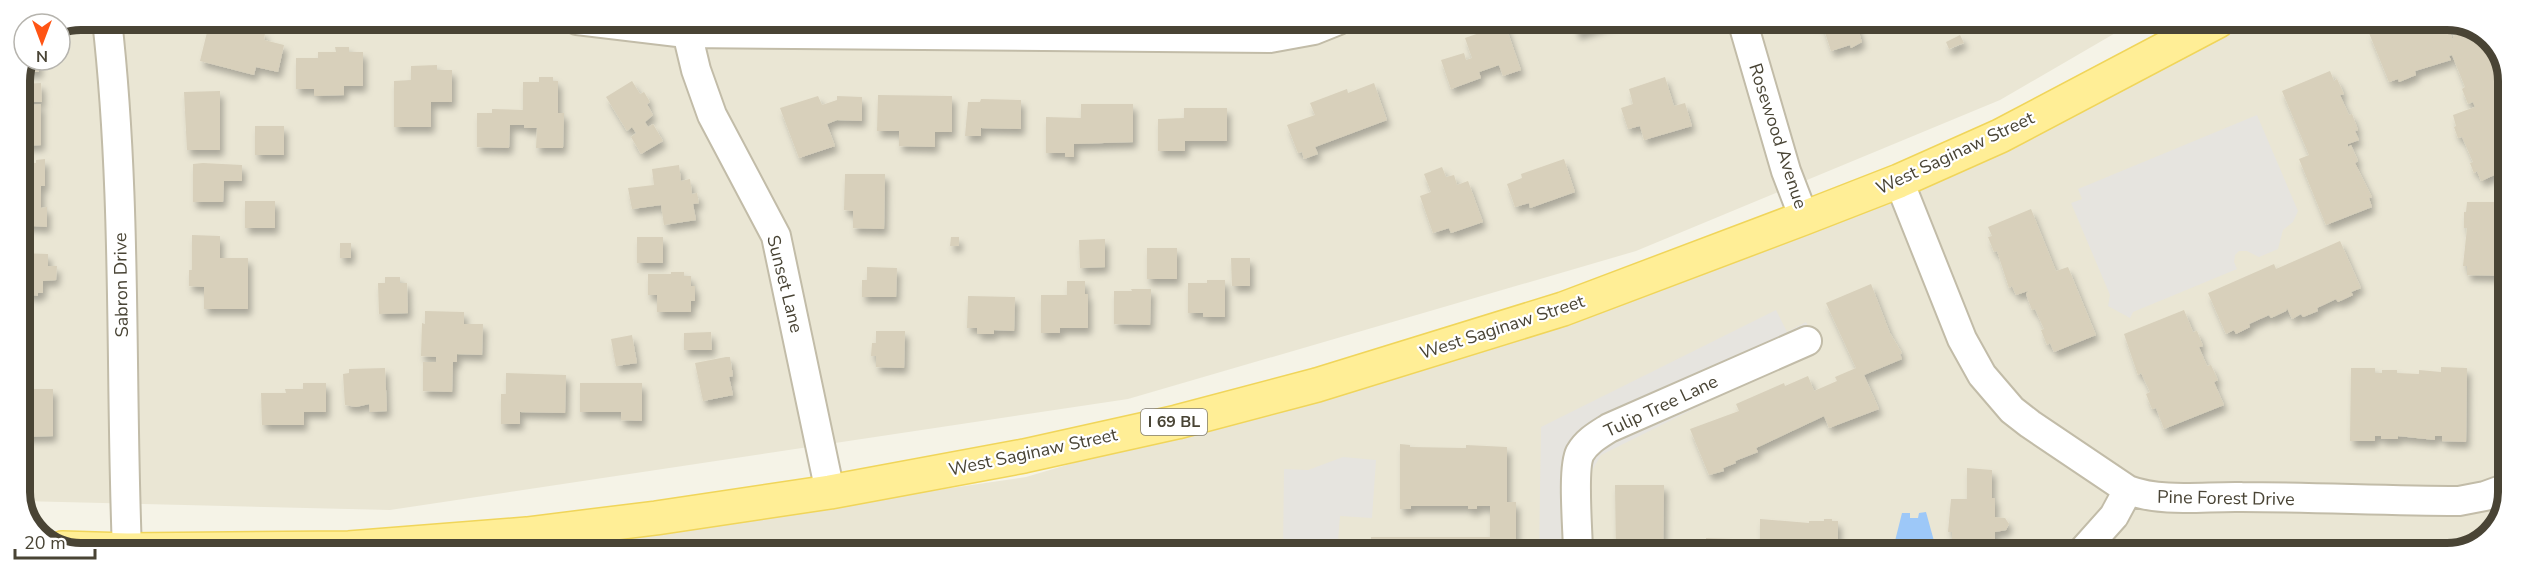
<svg xmlns="http://www.w3.org/2000/svg" width="2528" height="573" viewBox="0 0 2528 573" font-family="'Nunito Sans',sans-serif">
  <defs>
    <filter id="shadow"><feDropShadow dx="3.5" dy="6" stdDeviation="3" flood-color="#0004"/></filter>
  </defs>
  <rect width="100%" height="100%" fill="#f5f3e7"/>
  <!-- residential -->
  <path fill="#eae6d4" d="M81,20L2136,21L2000,100L1636,251L1128,399L390,510L21,501L20,81L28,60H60V28Z
    M2223,21H2459L2493,40L2508,74L2507,504L2485,541L2447,553L442,552L561,545L1026,477L1528,329Z"/>
  <!-- parking -->
  <path fill="#e6e4df" d="M2257,115L2298,211L2293,222L2283,230L2278,249L2259,257L2247,251H2239L2235,255L2234,262L2237,269L2133,312L2130,318L2108,306L2110,295L2071,203L2082,199L2078,189Z
    M1776,310L1787,332L1806,322L1819,347L1601,455L1590,474V553H1539L1541,427Z
    M1343,457L1376,460L1372,518L1340,516L1337,553H1283L1284,469L1308,470Z
    M970,539L1150,540V553H970Z"/>
  <!-- water -->
  <path fill="#9dc8f8" d="M1926,512L1934,541L1930,553H1899L1895,541L1902,513H1910V518H1918L1919,513Z"/>
  <!-- building -->
  <path fill="#d8d0bb" filter="url(#shadow)" d="M210,20L238,23L236,30L246,32V28L265,33L264,40L284,45L278,72L256,67L254,75L200,61Z
    M1572,20H1617V21L1577,34Z
    M1809,20H1841L1842,27L1856,23L1862,42L1851,48L1850,45L1831,51L1822,23L1816,24L1815,21L1809,23Z
    M2398,21H2445L2453,40V36L2468,30L2470,33L2476,31L2493,40L2508,74V97L2501,100L2508,118V169L2481,181L2477,171L2474,173L2470,163L2473,162L2462,137L2458,138L2454,127L2456,126L2453,115L2475,107L2473,102L2468,104L2462,89L2465,87L2452,55L2449,56L2451,60L2415,71L2416,75L2399,82L2398,79L2389,82L2369,33Z
    M1505,24L1521,70L1503,76L1499,65L1479,72L1481,78L1451,89L1441,60L1464,53L1466,60L1472,58L1465,38Z
    M1960,35L1964,43L1949,49L1946,42Z
    M335,47H349V52H363V86H344V95L314,96V89H296V58H318V52H336Z
    M28,60H39V72H23Z
    M437,65V70H452V102H431V127H394V81L411,80V66Z
    M2330,71L2334,81L2337,79L2344,94L2340,95L2349,115L2352,114L2358,130L2355,131L2359,140L2348,144V147L2351,145L2358,161L2355,163L2372,197L2369,198L2372,207L2326,225L2299,159L2309,155L2282,91Z
    M539,77H553V81H558V113H564L563,148H536L537,128H524V125H510L509,148L477,147V113H492V109L523,110V82H539Z
    M1665,77L1674,106L1685,103L1692,126L1644,140L1640,126L1628,129L1621,108L1633,104L1629,89Z
    M632,81L640,94L644,92L650,102L647,104L653,115L645,122L648,127L653,124L663,141L641,154L631,137L636,133L632,127L627,131L606,97Z
    M41,83L42,102H29V105L41,104V145L20,146V84Z
    M1374,83L1387,120L1315,147L1318,154L1304,159L1302,152L1298,153L1287,125L1315,115L1310,103L1347,89L1348,93Z
    M220,91V150H187L184,92Z
    M878,95L952,96V132H935V147L899,146V131H877Z
    M818,96L822,105L837,100V96L862,97V121L837,120L827,124L835,146L799,158L780,108Z
    M981,99L1021,100V129L981,128V136H965L968,102H980Z
    M1081,104H1133V142L1074,144V157H1065V153H1046V117L1081,118Z
    M1184,108H1227V141H1185V151H1158V119L1184,118Z
    M255,126H284V155H255Z
    M45,159V186H41V208L47,207V227L20,225V163H36V160Z
    M1564,159L1575,192L1530,208L1529,203L1515,207L1507,184L1522,178L1521,174Z
    M203,163L242,165V181H224L223,202H193V164Z
    M679,165L681,181L690,179L692,194L697,193L699,203L693,204L696,220L664,225L661,205L632,209L628,188L654,185L652,169Z
    M1442,167L1446,177L1454,175L1457,185L1468,181L1483,222L1451,233L1449,228L1433,233L1420,196L1431,192L1424,174Z
    M845,174H885L884,229L853,228V211L844,210Z
    M245,201H275V228H245Z
    M2467,202H2508V276L2467,275V266H2463L2467,228H2464V212H2466Z
    M2031,209L2056,271L2068,267L2096,335L2054,352L2050,343L2047,345L2041,330L2044,329L2035,309L2032,310L2026,294L2028,291L2016,295L2012,286L2009,288L1997,251L1994,252L1988,237L1992,236L1988,227Z
    M192,235L220,236V258H248V309H204V287L189,286V270H192Z
    M637,237H663V263H637Z
    M951,237H959V246H950Z
    M1105,239V267L1080,268L1079,240Z
    M2340,241L2361,288L2351,292L2353,295L2338,302L2336,299L2317,308L2318,311L2303,317L2301,314L2292,319L2287,308L2286,311L2271,318L2269,315L2249,324L2250,327L2236,334L2234,330L2226,334L2208,293L2274,264L2276,269Z
    M340,243H351V258H340Z
    M1147,248H1177V279H1147Z
    M20,253L48,254V266H57L56,280L43,281V293H38V296L20,293Z
    M1231,258H1250V286H1232Z
    M867,267L897,268L896,297H862V280H867Z
    M671,272H684V276H691V286H695V301H691V312H657V295H648V274H671Z
    M385,277H400V283H407L408,313L379,314L378,283H385Z
    M1207,280H1225V317H1203V313H1188V283H1207Z
    M1067,281H1085V294H1088V328H1060V333H1041V295H1067Z
    M1871,284L1890,333L1902,353L1900,354L1902,359L1864,375L1879,409L1829,428L1824,416L1756,448L1758,452L1735,461L1736,463L1723,468L1724,471L1709,475L1690,429L1739,411L1736,404L1784,383L1785,386L1808,376L1814,391L1837,381L1835,377L1856,368L1826,303Z
    M1131,289H1151L1150,325L1114,324V291H1132Z
    M968,296L1015,297L1014,331L994,330V334H977V328H967Z
    M2184,310L2193,332L2197,331L2203,346L2199,347L2207,366L2211,365L2218,380L2214,382L2224,405L2164,429L2156,408L2152,409L2146,394L2150,392L2141,373L2138,375L2124,334Z
    M425,311L464,312V324H483L482,355L457,354V362H453L452,392L423,391V362H436V357L421,356L422,323L425,324Z
    M2500,316H2508L2507,388H2499Z
    M876,331H905L904,368L876,367V356H871L872,343H876Z
    M711,332L712,350H684V333Z
    M632,335L637,363L616,366L611,339Z
    M726,357H730L733,376L729,377L733,395L703,401L695,363Z
    M2441,367L2467,368L2466,442L2442,441V436H2435V440L2398,436V439H2381V436H2375V441H2350L2351,368H2375V373H2382V370H2397V373L2419,374V370L2441,372Z
    M385,368L387,411L370,412L369,404L356,407L345,405L343,374L349,373V369Z
    M506,373L566,375L565,413L520,412V424H501V394H506Z
    M303,383H326V412H304V425H262L261,393H286L285,389H303Z
    M580,383H642V421L621,420V412H580Z
    M22,389H53V436L22,437Z
    M1400,444L1410,445V447L1466,448V445L1507,447V502H1516V541H1505V553H1371V537H1490V506H1477V509H1468V506H1411V509H1400Z
    M1967,468L1992,470V498H1995V517L2005,518L2009,524L2006,530L1995,532V551H1990V553H1956V550H1952V532H1948L1951,499H1967Z
    M1615,485H1664L1663,553H1616Z
    M1760,519L1809,523V521H1824V519H1832V521H1838V553H1706V538L1760,540Z"/>
  <g fill="none" stroke-linecap="round" stroke-linejoin="round">
    <!-- minor casing -->
    <g stroke="#c2bca8" stroke-width="32">
      <path id="minor" d="M107,20C127,195 120,374 127,550
        M577,20L686,33L1270,38L1314,30L1339,20
        M684,20L696,70L712,115L776,236L830,492
        M1742,20L1786,171L1804,218
        M1899,181L1962,339L1982,375L2012,410L2030,424L2128,490C2163,503 2205,496 2242,497C2315,497 2387,501 2459,501L2485,496L2507,488
        M1578,553C1578,532 1572,469 1580,453C1587,441 1598,435 1609,428L1807,341
        M2081,553L2114,516L2128,490"/>
    </g>
    <!-- major casing -->
    <g stroke="#f0d55a" stroke-width="36">
      <path id="major" d="M62,548L127,550L349,548L527,534L656,518L830,492L1024,456L1177,422L1317,385L1563,309L1804,218L1899,181L2000,136L2218,21"/>
    </g>
    <!-- minor -->
    <use href="#minor" stroke="#fff" stroke-width="28"/>
    <!-- major -->
    <use href="#major" stroke="#ffee96" stroke-width="33"/>
  </g>
  <g text-anchor="middle" dominant-baseline="central" stroke-width="4.5" stroke-linejoin="round" paint-order="stroke">
    <!-- shield labels -->
    <rect fill="#fff" stroke="#807c72" stroke-width="1.5" x="1141" y="409" width="66" height="26" rx="4.5"/>
    <g font-size="16" font-weight="bold" fill="#494435">
      <text x="1174" y="422">I 69 BL</text>
    </g>
    <!-- street labels -->
    <g font-size="18" fill="#494435" stroke="#fff">
      <text transform="translate(1778 136) rotate(72)">Rosewood Avenue</text>
      <text transform="translate(1955 153) rotate(-25)">West Saginaw Street</text>
      <text transform="translate(785 284) rotate(76)">Sunset Lane</text>
      <text transform="translate(121 285) rotate(-91)">Sabron Drive</text>
      <text transform="translate(1502 327) rotate(-18)">West Saginaw Street</text>
      <text transform="translate(1661 406) rotate(-25)">Tulip Tree Lane</text>
      <text transform="translate(1033 452) rotate(-12)">West Saginaw Street</text>
      <text transform="translate(2226 498) rotate(1)">Pine Forest Drive</text>
    </g>
  </g>
  <!-- crop -->
  <path d="M0 0H2528V573H0ZM81 30H2447A51 51 0 0 1 2498 81V492A51 51 0 0 1 2447 543H81A51 51 0 0 1 30 492V81A51 51 0 0 1 81 30Z" fill="#fff" fill-rule="evenodd"/>
  <path fill="none" stroke="#494435" stroke-width="8" d="M81 30H2447A51 51 0 0 1 2498 81V492A51 51 0 0 1 2447 543H81A51 51 0 0 1 30 492V81A51 51 0 0 1 81 30Z"/>
  <!-- north arrow -->
  <g transform="translate(42 42) rotate(180)"><circle r="28" fill="#ffffff" stroke="#b6b4ae" stroke-width="1.5"/>
  <path d="M0-4.5L10 22L0 15L-10 22Z" fill="#ff5414"/>
  <text y="-9" font-size="16" font-weight="bold" text-anchor="middle" fill="#494435">N</text>
  </g>
  <!-- scale -->
  <path d="M15 549v9h80v-9" fill="none" stroke="#494435" stroke-width="3"/>
  <text x="24" y="549" font-size="18" fill="#494435" stroke="#ffffff" stroke-width="4.5" paint-order="stroke">20 m</text>
</svg>
